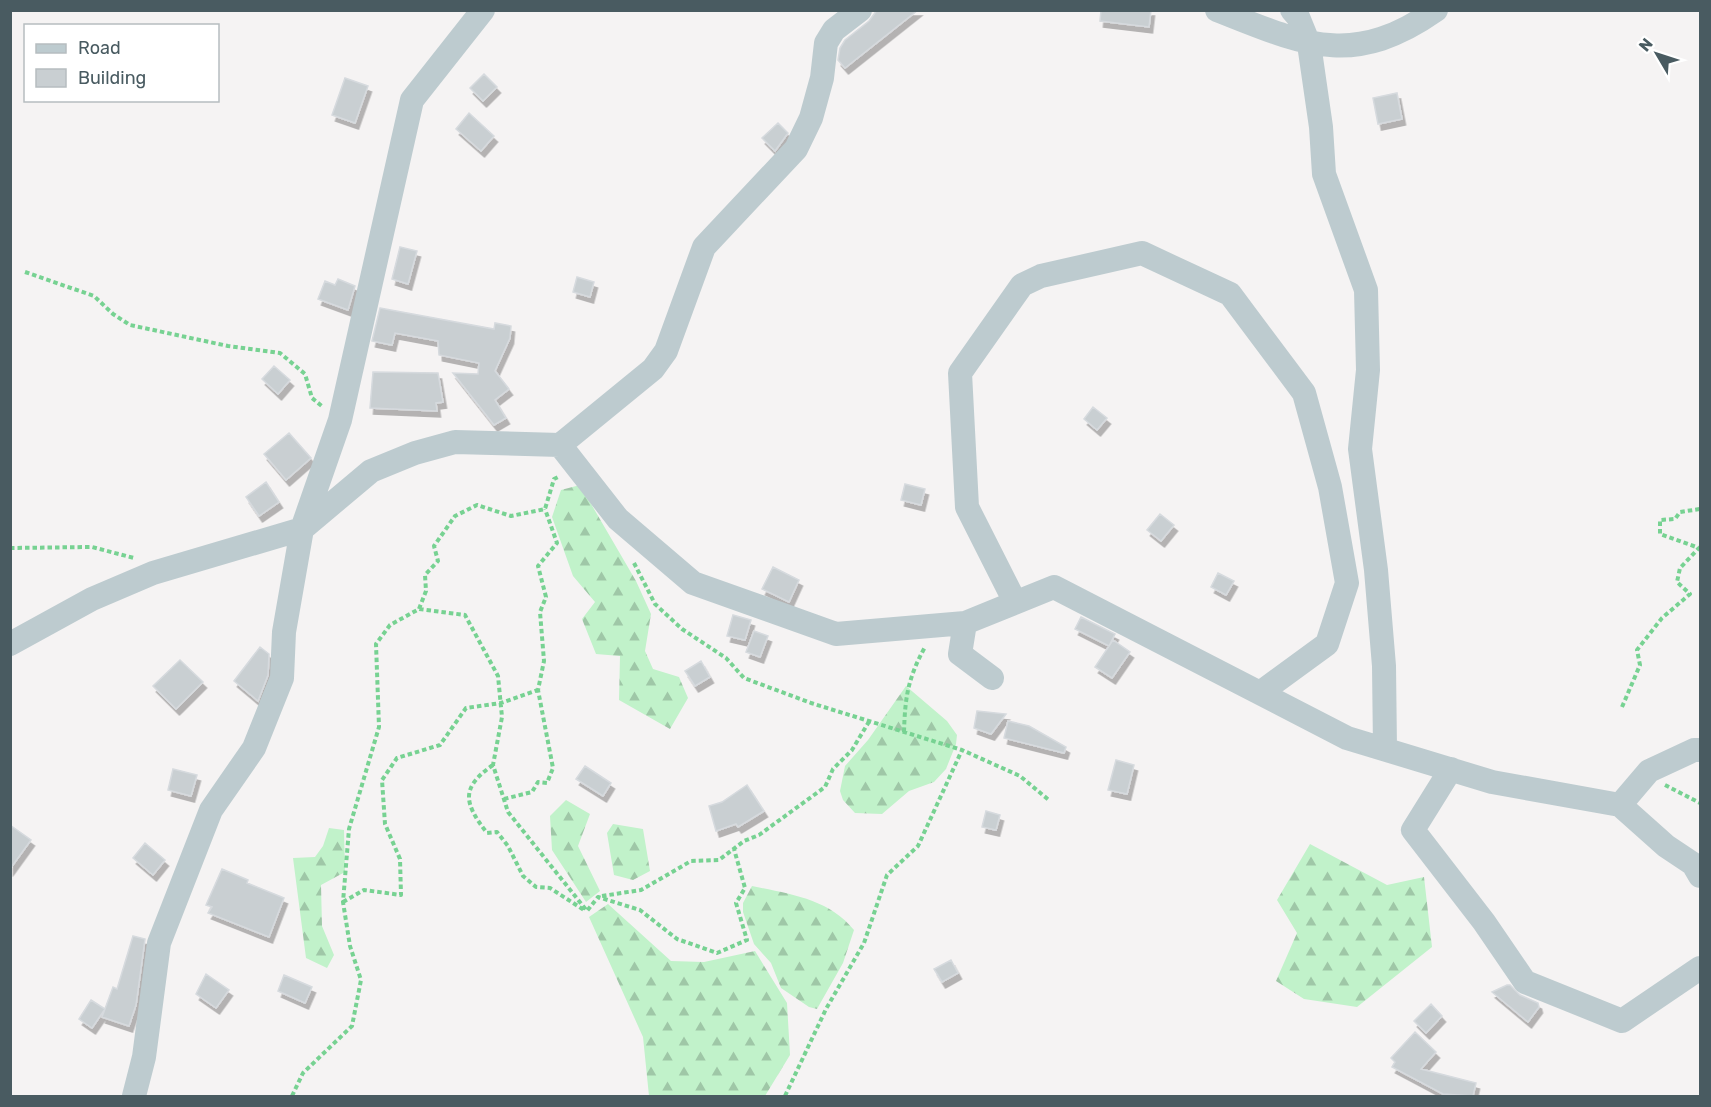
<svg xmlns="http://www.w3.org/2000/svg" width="1711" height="1107" viewBox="0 0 1711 1107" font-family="Rubik,sans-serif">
  <defs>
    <pattern id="forest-firs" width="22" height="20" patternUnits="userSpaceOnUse" patternTransform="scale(1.5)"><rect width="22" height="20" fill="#c1f2ca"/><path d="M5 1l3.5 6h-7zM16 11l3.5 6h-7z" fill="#9fc7a7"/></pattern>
    <filter id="shadow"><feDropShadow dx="3.5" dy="6" stdDeviation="0" flood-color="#0004"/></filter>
  </defs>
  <rect width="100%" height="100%" fill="#f5f3f3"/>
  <!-- forest -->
  <path fill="url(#forest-firs)" d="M580,485L636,581L651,614L645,651L653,669L679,677L688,698L670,729L619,700L620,656L596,654L582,619L595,602L573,576L552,517L561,490Z
    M906,686L947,721L957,735L956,744L946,769L934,782L909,791L882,814L855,813L843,800L840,791L845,766L868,740Z
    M566,800L590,814L578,846L600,891L586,902L552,850L550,816Z
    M613,824L643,829L650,871L633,880L614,875L607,833Z
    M329,828L344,830L345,872L321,885L322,926L334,955L327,968L306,958L293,858L315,857L323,846Z
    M1310,844L1387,885L1424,877L1432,947L1357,1007L1304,999L1276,981L1297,933L1277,900Z
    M752,886C790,894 829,899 854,930L843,963L817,1009L809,1007L781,988L771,963L754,944L743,912V903Z
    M608,904L671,961L704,962L755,951L787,1003L790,1055L765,1096H649L643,1037L589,917Z"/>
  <!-- building -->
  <path fill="#c9cfd2" stroke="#d6dade" stroke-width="1.5" filter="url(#shadow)" d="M877,10H918L845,68L838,60L840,48L845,40L869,21Z
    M1101,10H1151L1149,27L1100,21Z
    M484,74L497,87L483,101L470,88Z
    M345,78L368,86L355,123L332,115Z
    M1397,93L1402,119L1378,124L1373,98Z
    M469,113L494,136L481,151L456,129Z
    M778,123L788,133L775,151L762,138Z
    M400,247L417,251L408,284L392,279Z
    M577,277L594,282L590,297L573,292Z
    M338,279L355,286L348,310L318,299L325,281L335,285Z
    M380,308L494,329L495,323L511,326L510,338L495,371L509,389L495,400L506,418L494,425L453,373L478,374L479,363L439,355L438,341L395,333L392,345L372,341Z
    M274,366L290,380L278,394L262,379Z
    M373,372L438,373L443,402L436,403L437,411L370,408Z
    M1093,407L1107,418L1097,430L1084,419Z
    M289,433L311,458L286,480L264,454Z
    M266,482L279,502L259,516L246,497Z
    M905,484L925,489L921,505L901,500Z
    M1160,514L1174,525L1161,541L1147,530Z
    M773,567L799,580L789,602L762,589Z
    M1218,573L1234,581L1226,595L1211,587Z
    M733,615L751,620L745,640L727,636Z
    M1081,617L1115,634L1109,646L1075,629Z
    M754,631L768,636L760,657L746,652Z
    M1113,640L1130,652L1112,678L1095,667Z
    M260,647L269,654L268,675L258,701L234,681Z
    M180,660L203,682L176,709L153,686Z
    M701,661L710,677L695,686L685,671Z
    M977,711L1006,714L991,734L974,728Z
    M1008,721L1029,726L1066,747L1064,753L1004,738Z
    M1116,760L1134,765L1127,794L1108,790Z
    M585,766L611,783L603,796L576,779Z
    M173,769L197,775L191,796L168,790Z
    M747,785L764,811L738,827L736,824L716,831L709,806L722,802Z
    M986,811L1000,815L996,830L982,827Z
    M10,825L31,840L10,869Z
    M145,843L165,860L153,875L133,858Z
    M222,869L248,880L247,883L284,898L269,937L208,913L212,907L206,905Z
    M133,936L145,939L136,1005L129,1026L102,1017L113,987L117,989Z
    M951,960L958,973L942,982L934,969Z
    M206,974L229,990L216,1008L196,994Z
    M284,975L312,987L305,1003L278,991Z
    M1507,985H1510L1520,995L1538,1003L1539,1007L1528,1022L1492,992Z
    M91,1000L105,1009L92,1028L79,1019Z
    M1431,1004L1442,1016L1426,1033L1414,1021Z
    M1415,1032L1436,1052L1421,1069L1476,1083L1473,1096L1443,1094L1392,1067L1395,1062L1391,1058Z"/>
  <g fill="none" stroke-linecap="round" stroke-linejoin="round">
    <!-- path -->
    <path stroke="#77d292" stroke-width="4" stroke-dasharray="4.5 3" stroke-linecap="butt" d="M25,272L94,296L113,314L130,325L228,346L280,353L305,374L312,398L323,407
      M10,548L92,547L134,558
      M634,563L655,604L682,629L726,658L744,678L811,703L962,750L1020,776L1050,801
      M419,609L426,591L425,575L438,561L434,546L455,516L477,505L511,516L545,509L554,479L560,476
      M1622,707L1640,665L1637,650L1662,618L1690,594L1677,582L1680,568L1699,548L1660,534V520L1675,519L1680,512L1700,509
      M904,732C905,697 908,678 925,647
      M493,765C460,788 464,803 487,833L497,832L508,846L523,876L536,887L550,888L584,910
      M1665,785L1700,803
      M504,799L532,792L538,782L547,783L553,768L538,690L544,661L540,612L546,597L538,566L557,543L545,509
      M602,896L641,890L691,861L719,860L744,841L759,835L825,787L833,769L852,750L870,720
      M343,902L364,890L401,895L400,859L385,824L382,780L397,758L440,745L466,708L501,703L538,690
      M292,1096L303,1073L352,1026L361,980L350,946L343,902L349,829L379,727L376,644L390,625L419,609L465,615L498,676L502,717L493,765L508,812L587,911L598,897L640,910L677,939L717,953L747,940L736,903L745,888L734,849
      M785,1096L826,1009L864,943L887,875L918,846L962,750"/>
    <!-- minor -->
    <path stroke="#bdcbcf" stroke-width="24" d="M1217,10C1303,44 1352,69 1436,10
      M1292,10L1298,17L1309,44L1321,127L1324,174L1366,290L1368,370L1360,449L1376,570L1384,666L1385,749
      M560,445L653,369L666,351L704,247L796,149L811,118L822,78L826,43L834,30L860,10
      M1015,602L967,507L960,373L1022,285L1041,276L1142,253L1230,294L1304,393L1330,487L1347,583L1327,644L1260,693
      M965,623L960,654L992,678
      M10,644L92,599L153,573L302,529L371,471L415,453L455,442L560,445L618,519L693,583L836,634L965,623L1054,587L1347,738L1492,782L1620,805L1666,846L1693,864L1700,876
      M1451,769L1413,830L1484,922L1525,982L1622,1021L1700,968
      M1620,805L1649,771L1694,750H1700
      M134,1096L144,1057L159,943L211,810L254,748L282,678L284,632L302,529L340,420L412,100L483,10"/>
  </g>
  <!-- border -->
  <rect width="1711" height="1107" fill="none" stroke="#495b61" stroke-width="24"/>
  <!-- legend -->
  <rect x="24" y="24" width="195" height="78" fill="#ffffff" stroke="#b6bdc0" stroke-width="1.5"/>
  <rect x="36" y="44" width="30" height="9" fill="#bdcbcf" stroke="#b6bdc0" stroke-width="1.5"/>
  <text x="78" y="54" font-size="18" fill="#495b61">Road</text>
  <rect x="36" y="69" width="30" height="18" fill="#c9cfd2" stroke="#b6bdc0" stroke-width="1.5"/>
  <text x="78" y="84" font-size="18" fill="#495b61">Building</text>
  <!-- north arrow -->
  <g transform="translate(1657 54) rotate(309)" stroke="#ffffff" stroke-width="4.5" paint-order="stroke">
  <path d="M0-4.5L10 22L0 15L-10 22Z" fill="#495b61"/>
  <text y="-9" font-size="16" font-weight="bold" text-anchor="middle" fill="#495b61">N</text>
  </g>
</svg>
